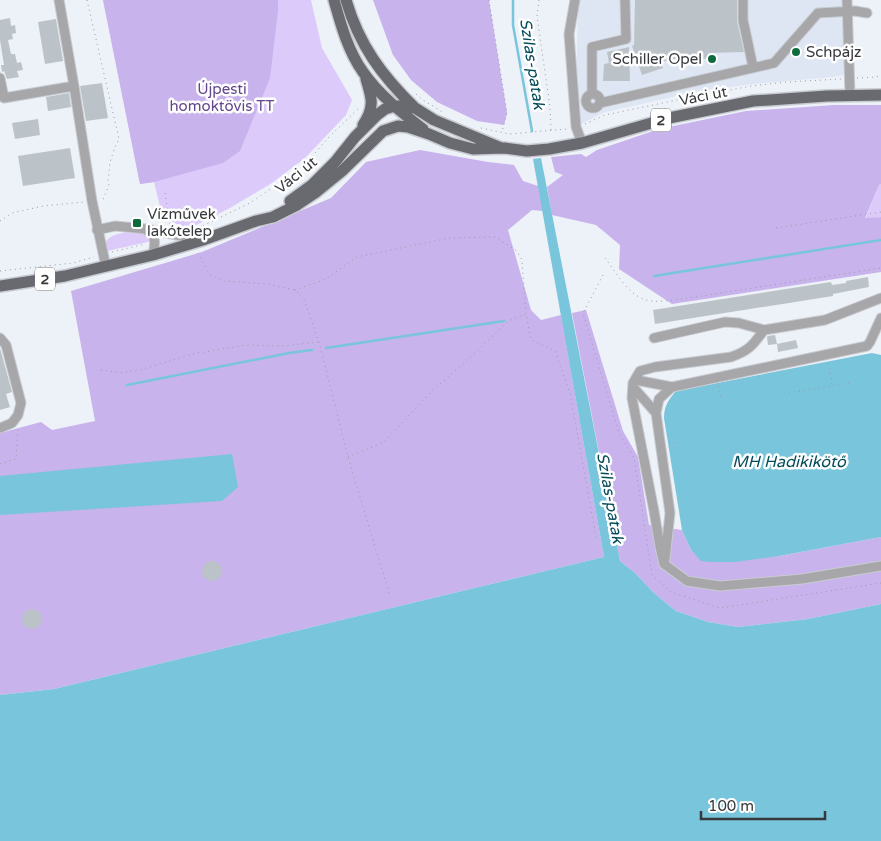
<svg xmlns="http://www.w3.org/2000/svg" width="881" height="841" viewBox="0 0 881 841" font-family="'Varela Round',sans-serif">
  <rect width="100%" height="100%" fill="#edf1f8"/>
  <!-- built -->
  <path fill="#dee6f4" d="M578,0H850L848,74L832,77L753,84L700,91L605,112L577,126V45Z"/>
  <!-- green -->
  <path fill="#dccbfa" d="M103,0H311L322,48L352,100L346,115L305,158L272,183L230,208L186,230L162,215L154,182L140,184Z
    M881,184V217L865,219L879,185Z
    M142,231L152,241L107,251L105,243C112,231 130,233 142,231Z"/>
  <!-- forest -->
  <path fill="#c8b3ec" d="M103,0H278V11L270,78L240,151L223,163L154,182L140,184Z
    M373,0H489L507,113L504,125L477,121L437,102L411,80L393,55Z
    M834,105H881V184L879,185L865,218L881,217V272L672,304L619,269L620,245L596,225L552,215L547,187L563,175L555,172L551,157L581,154L586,157L597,150L659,129L746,111Z
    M420,150L488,162L514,165L523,181L538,186L543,211L532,210L508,230L531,310L541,320L561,315L604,557L54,689L0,695V433L41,422L52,430L95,421L71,291L202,252L331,198L366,162Z
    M586,310L623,431L638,457L649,525L682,530L691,550L701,560L779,556L881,537V604L808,619L738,627L708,622L676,611L654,593L635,573L620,561L572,313Z"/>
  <!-- water -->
  <path fill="#79c5db" d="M541,158L620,561L635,573L654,593L676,611L708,622L738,627L808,619L881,604V841H0V695L54,689L604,557L533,159Z
    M872,353L881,355V537L779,556L735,562H711L701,561L691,550L682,530L664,418C664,406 669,399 676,391Z
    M232,454L238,487L222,501L0,515V476Z"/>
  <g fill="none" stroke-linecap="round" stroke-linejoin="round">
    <!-- stream -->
    <path stroke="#79c5db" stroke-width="2.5" d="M513,0V25L532,131
      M654,276L881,240
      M326,348L504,321
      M127,385L289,353L312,350"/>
  </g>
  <!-- building -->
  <path fill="#bcc3c8" d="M635,0H737V21L744,52L708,53L710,57L689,64L686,56L661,62L663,68L642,75L632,46L634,45Z
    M10,18L11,26L15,25L16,33L12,34L13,39L8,40L11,54H15L17,63L21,62L23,70L17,71L19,77L7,79L4,71L2,72L1,65H4L0,40V20Z
    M56,19L63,61L45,64L38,22Z
    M629,47L630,81H603L604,64L609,63L607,52Z
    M102,83L108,118L86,121L80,86Z
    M69,93L71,107L48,111L46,97Z
    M38,119L40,135L15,139L12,123Z
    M70,148L75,178L23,186L18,156Z
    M868,277L869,287L833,294V296L655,324L653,310L831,282L832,285L846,283V281Z
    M775,335L777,344L768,345L767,337L768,336Z
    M796,340L798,348L778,352L777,344Z
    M0,348L12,392L6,394L10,407L0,410Z
    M202 571a10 10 0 1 1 20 0a10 10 0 1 1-20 0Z
    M22 619a10 10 0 1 1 20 0a10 10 0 1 1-20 0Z"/>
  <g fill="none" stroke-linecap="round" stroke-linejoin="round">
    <!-- minor casing -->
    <g stroke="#c8ccd2" stroke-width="11">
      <path id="minor" d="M59,0L74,86L92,201L106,267
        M575,0L569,34L576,127L582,143
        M743,0V20L753,67
        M847,0L850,95
        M0,78L4,98L74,86
        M586 101a7 7 0 1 1 14 0a7 7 0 1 1-14 0Z
        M592,94V47L626,39L625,0
        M600,103L774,63L818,13L855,11L867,13
        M97,230L115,226L146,229L202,240
        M146,230C157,236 155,244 153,255
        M764,330C753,345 749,351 731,357L655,367L640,371L633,383L632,398L654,511L660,547L664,564L687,581L720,586L802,579L881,566
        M0,338L6,345L21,403L18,415L12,423L0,428
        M654,338L725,322L739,323L764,330L825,320L881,298
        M636,380L672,387
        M633,387L656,413
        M665,559L670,513L656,413L659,399L672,387L867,346L870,342L881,318"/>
    </g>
    <!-- major casing -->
    <g stroke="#c8ccd2" stroke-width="14">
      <path id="major" d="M334,0C341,25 348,51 363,72C379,95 401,112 423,129
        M346,0C359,45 382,76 415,108
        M363,125C375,107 372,98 366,79
        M290,201L312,185L335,162L355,137L377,115L385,109L395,106H403L415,108L434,120L499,147
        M0,286L65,276L153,255L203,240L256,221L273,217L297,205L315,193L342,171L383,131L398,126L408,127L429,134L450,143L473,149L504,148L527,151L549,149L582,143L669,118L753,101L827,96L881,95"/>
    </g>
    <!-- path -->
    <path stroke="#989ca1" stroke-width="1" stroke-dasharray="1 4" stroke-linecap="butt" d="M87,0L119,139L115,147L110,162L108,182L109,185L102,202
      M489,0L507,113L502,132
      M539,0L537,16L550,107L551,130
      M857,78L876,77L881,75
      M416,94L423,100L444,113
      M585,124L605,115L677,100L751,86L787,82L841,79
      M481,128L509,134L567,129
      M165,193L170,224
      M0,221L12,213L43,206L84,202
      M776,228L881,212
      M194,230L250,203L303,167L327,139L360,107
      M112,252L145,244
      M198,253L210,275L224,281L267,284L295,290L304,299L319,342L348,457L389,593
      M605,258C616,272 628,295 646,300C657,303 670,300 682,299L881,268
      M0,271L73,263L94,257
      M603,275L583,313L619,433L634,458L652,575L671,592L720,608L881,583
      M295,290L326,279L357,257L449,238L495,237L517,251L522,260L526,313
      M829,363L832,385
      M101,370L121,373L143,369L192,354L247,345L283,346L318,342
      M718,386L721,398
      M789,393L850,383
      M669,443L678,442
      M348,457L384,442L431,392L473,355L508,321L526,314L531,340L555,351L570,393L596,537
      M0,464L16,459L18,428"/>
    <!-- minor -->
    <use href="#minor" stroke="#a7a7aa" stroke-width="9"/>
    <!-- major -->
    <use href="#major" stroke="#696a70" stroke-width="11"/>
  </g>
  <!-- markers -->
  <g fill="#0e6a3d" stroke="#fefefe" stroke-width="2">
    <circle cx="796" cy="52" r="5"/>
    <circle cx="712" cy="59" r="5"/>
    <rect x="132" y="218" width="10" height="10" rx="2.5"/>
  </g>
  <g text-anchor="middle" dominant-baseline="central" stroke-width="5" stroke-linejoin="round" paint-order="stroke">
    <!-- shield labels -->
    <g fill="#fefefe" stroke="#727376" stroke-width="1">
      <rect x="651" y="108.5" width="20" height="23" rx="4"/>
      <rect x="35" y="267.5" width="20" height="23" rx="4"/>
    </g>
    <g font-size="14" font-weight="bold" fill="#36383b">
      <text x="661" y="120">2</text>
      <text x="45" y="279">2</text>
    </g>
    <!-- poi labels -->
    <g font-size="15" fill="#36383b" stroke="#fefefe" text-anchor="start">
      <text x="806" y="52">Schpájz</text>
      <text x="702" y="59" text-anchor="end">Schiller Opel</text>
      <text x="147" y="214">Vízművek<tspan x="147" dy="17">lakótelep</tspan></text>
    </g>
    <!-- park labels -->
    <g font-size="15" fill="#62458a" stroke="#fefefe">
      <text x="222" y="89">Újpesti<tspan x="222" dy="17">homoktövis TT</tspan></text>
    </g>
    <!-- street labels -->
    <g font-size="15" fill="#36383b" stroke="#fefefe">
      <text transform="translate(703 96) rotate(-11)">Váci út</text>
      <text transform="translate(296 175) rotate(-39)">Váci út</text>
    </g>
    <!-- water labels -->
    <g font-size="16" font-style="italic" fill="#054c5b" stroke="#fefefe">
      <text transform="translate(532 64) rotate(81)">Szilas-patak</text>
      <text x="789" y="462">MH Hadikikötő</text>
      <text transform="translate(610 498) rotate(80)">Szilas-patak</text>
    </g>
  </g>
  <!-- scale -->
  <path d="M701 811v8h124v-8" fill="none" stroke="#36383b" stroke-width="2.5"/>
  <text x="708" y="811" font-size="15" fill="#36383b" stroke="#fefefe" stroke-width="4" paint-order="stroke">100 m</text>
</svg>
